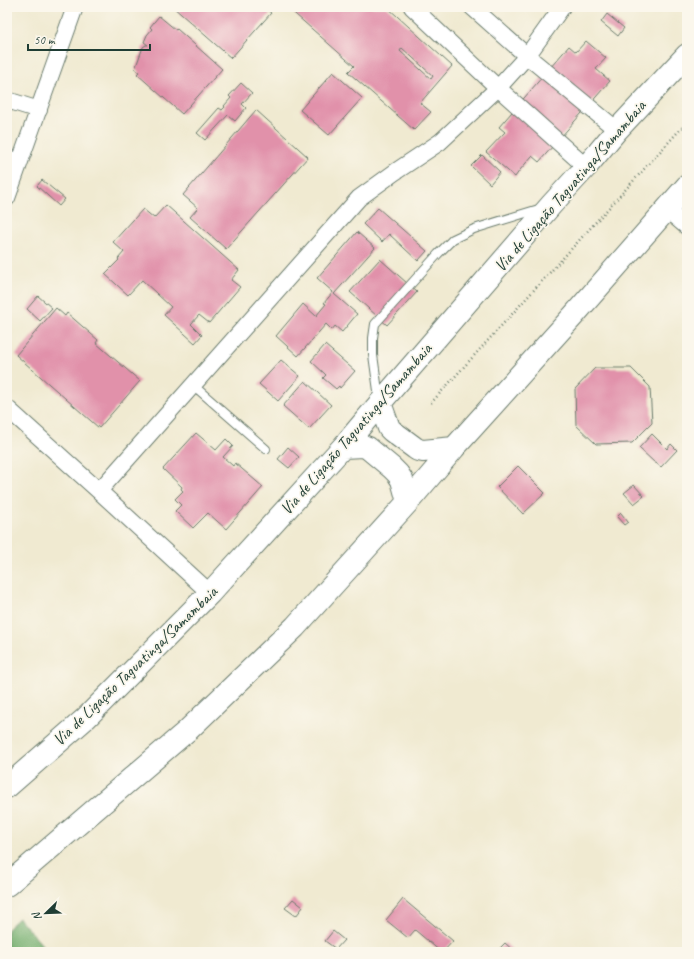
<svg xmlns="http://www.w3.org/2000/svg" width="694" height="959" viewBox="0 0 694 959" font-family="Caveat,sans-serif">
  <rect width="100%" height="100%" fill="#fbf7ec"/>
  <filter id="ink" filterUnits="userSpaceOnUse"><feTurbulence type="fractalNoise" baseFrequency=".025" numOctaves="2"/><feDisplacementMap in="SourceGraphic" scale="8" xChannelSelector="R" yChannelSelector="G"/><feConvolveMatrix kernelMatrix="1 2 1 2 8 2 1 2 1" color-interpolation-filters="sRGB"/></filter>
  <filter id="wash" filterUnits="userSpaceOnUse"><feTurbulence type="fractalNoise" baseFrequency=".012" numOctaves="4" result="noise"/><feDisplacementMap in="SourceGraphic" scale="16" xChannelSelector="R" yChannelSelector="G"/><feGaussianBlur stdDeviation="0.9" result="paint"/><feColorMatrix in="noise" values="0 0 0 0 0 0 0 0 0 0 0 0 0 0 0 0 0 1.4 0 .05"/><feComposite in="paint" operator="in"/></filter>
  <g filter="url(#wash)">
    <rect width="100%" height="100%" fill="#f0ead1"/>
    <!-- forest -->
    <path fill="#74af6e" stroke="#4a7651" d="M19,918L48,952H7V929Z"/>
    <g id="blocks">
      <!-- building -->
      <path fill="#e191aa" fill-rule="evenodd" d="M173,7H264L271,13L231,58Z
        M287,7H387L452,66L420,103L431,112L414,130L348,72L354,66ZM402,48L433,76L431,79L400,51Z
        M607,14L624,28L618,36L601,22Z
        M159,16L176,30L177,29L222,69L182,114L137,74L139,72L135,69L143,47L146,45H148L144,42L147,35L152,29L150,27Z
        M586,41L606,58L596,69L610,81L539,162L532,156L520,170L515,177L486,152L505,132L499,127L569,46L576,52Z
        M333,72L362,98L329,135L300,110Z
        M241,83L252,93L242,104L246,108L235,121L228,115L205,140L197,133L219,108L222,110L225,107L224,106L231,98L229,96Z
        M256,110L308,157L226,249L190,217L198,208L183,195Z
        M482,155L500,172L490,184L471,166Z
        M42,180L65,199L59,206L37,186Z
        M166,205L239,270L231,280L240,287L209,323L199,315L191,324L202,335L195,343L164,315L171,307L142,280L128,295L105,274L119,260L118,259L124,252L113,242L143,209L154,218Z
        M378,208L427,251L418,261L389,234L382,242L363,224Z
        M357,232L375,248L334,294L357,314L342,332L335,326L332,330L326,324L298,356L276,336L303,304L316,316L326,304L324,303L333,292L317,278Z
        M380,259L417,292L387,325L350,292Z
        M38,296L52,308L40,321L27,309Z
        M56,308L65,316L67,313L98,340L96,343L140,381L99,428L16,355Z
        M325,345L355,371L340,388L339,386L336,389L323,378L326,375L325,374L311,361Z
        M281,360L300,376L278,401L259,384Z
        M595,368H631L650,387L652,423L632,443L596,444L576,425L575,389Z
        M305,381L331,405L309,429L283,406Z
        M196,433L216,450L226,439L233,446L223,457L233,466L235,463L263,487L226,529L208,513L193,528L175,511L181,505L175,499L183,491L181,489L182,487L163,469Z
        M652,434L667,449L671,444L677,450L661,467L656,463H655L639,448Z
        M288,447L299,457L289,468L278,459Z
        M518,466L545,493L523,514L497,487Z
        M634,485L644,496L634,504L624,493Z
        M621,513L628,522L624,525L617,517Z
        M293,899L303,907L296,916L285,908Z
        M403,899L453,941L443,952H441L415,930L408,938L386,920Z
        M333,931L344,940L336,949L325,941Z
        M505,943L515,952H500L498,950Z"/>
    </g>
  </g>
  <g filter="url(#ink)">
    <use href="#blocks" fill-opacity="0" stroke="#687a6b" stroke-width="1"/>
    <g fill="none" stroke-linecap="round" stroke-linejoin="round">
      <!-- lane casing -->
      <g stroke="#687a6b" stroke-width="10">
        <path id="lane" d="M193,385L266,449
          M379,398L373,355V338L375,324L438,254L453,239L474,229L542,208"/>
      </g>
      <!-- street casing -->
      <g stroke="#687a6b" stroke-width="18">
        <path id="street" d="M412,7L498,88L586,167
          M472,7L527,56L617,130
          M7,100L39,110
          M7,155L16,173
          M7,198L75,7
          M666,209L687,227
          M7,408L99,491L210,593
          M99,491L359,198L395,172L440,142L498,88L527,56L562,7"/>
      </g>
      <!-- primary casing -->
      <g stroke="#687a6b" stroke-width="24">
        <path id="primary" d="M380,403L389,428L392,431L415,448L418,450L423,451L454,448
          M343,447L363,446L368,448L392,468L398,474L402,480L408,502
          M7,787L86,718L210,593L343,447L380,403L552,204L586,167L617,130L687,55
          M7,885L188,730L295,627L408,502L454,448L574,315L687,186"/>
      </g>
      <!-- path -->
      <path stroke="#687a6b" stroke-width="2.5" stroke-dasharray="1 3" stroke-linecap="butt" d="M431,403L687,122"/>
      <!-- lane -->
      <use href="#lane" stroke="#fff" stroke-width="8"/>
      <!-- street -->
      <use href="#street" stroke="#fff" stroke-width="16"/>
      <!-- primary -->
      <use href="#primary" stroke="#fff" stroke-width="22"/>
    </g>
  </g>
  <g text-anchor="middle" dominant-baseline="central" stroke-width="3.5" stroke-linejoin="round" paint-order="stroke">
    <!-- street labels -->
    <g font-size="17" fill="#1f3d34" stroke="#fbf7ec">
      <text transform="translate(570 186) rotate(-49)">Via de Ligação Taguatinga/Samambaia</text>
      <text transform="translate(356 429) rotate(-49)">Via de Ligação Taguatinga/Samambaia</text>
      <text transform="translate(135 666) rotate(-44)">Via de Ligação Taguatinga/Samambaia</text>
    </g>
  </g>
  <!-- margin -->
  <rect width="694" height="959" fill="none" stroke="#fbf7ec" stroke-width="24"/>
  <!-- north arrow -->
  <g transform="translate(46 913) rotate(247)" stroke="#fbf7ec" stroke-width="3" paint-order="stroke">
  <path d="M0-3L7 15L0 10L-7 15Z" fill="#1f3d34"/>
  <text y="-6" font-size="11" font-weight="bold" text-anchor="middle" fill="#1f3d34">N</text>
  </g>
  <!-- scale -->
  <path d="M28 44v6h122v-6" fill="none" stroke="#1f3d34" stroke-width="2"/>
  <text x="34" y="44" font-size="12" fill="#1f3d34" stroke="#fbf7ec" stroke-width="3" paint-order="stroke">50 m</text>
</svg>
